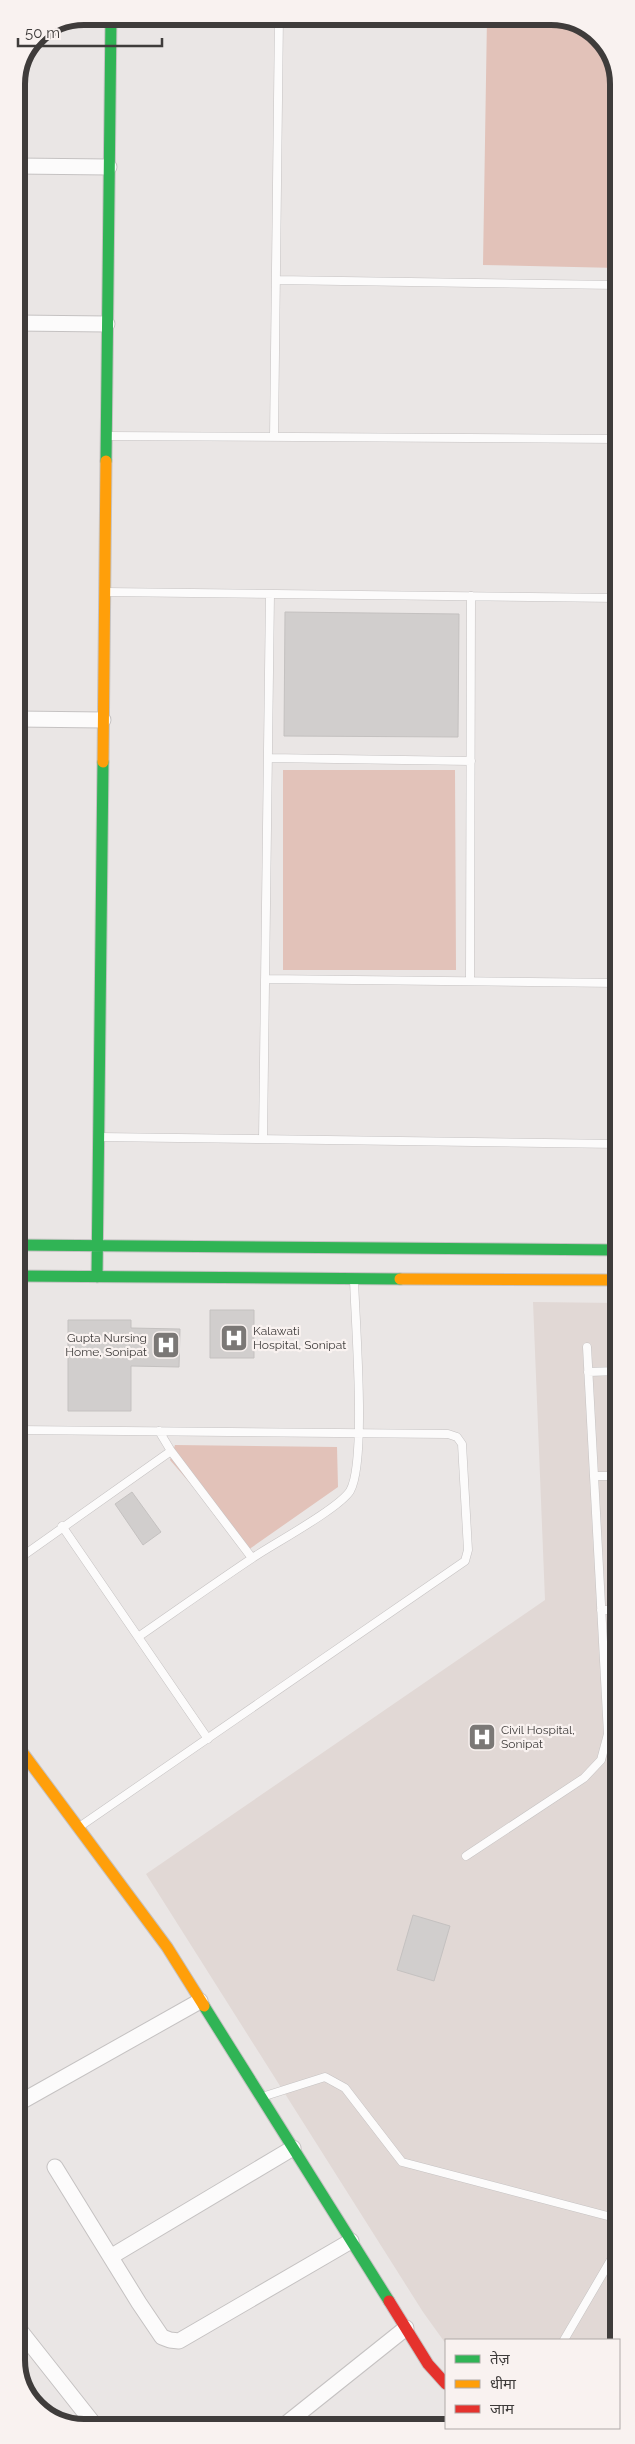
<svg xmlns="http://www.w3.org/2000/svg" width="635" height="2444" viewBox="0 0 635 2444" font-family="Raleway,'Noto Sans Devanagari',sans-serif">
  <rect width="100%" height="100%" fill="#eae6e5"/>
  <!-- built -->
  <path fill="#e1d8d5" d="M533,1302L618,1303L619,2340H446V2344L423,2312L146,1874L545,1600Z"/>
  <!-- green -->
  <path fill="#e2c2b9" d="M487,17H560L596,33L617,70L618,268L483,265Z
    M283,770H455L456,970H283Z
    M175,1445L337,1447L338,1487L248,1550L170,1460Z"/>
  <!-- building -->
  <path fill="#d1cecd" stroke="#c4c1c0" d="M285,612L459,614L458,737L284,736Z
    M210,1310H254V1358H210Z
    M68,1320H131V1328L180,1329L179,1367L131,1366V1411H68Z
    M132,1492L161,1532L143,1545L115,1504Z
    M413,1915L450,1926L434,1981L397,1970Z"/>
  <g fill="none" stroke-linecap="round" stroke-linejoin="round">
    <!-- lane casing -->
    <g stroke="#c5c2c2" stroke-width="9">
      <path id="lane" d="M276,280L618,285
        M107,436L618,439
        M274,437L279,16
        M106,592L618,598
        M268,758L471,761
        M265,979L618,983
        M470,981L471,596
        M100,1137L618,1144
        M263,1139L270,594
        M588,1372L618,1371
        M17,1430L448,1434L457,1437L462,1444L468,1550L465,1561L82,1825
        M171,1451L252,1558
        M594,1476H618
        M62,1526L208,1739
        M17,1560L171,1451L159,1431
        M601,1610H618
        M138,1637C177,1610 215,1583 254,1557C275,1543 338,1509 350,1491C367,1462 355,1319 354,1279
        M466,1856L584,1778L601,1760L608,1734L587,1347
        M265,2096L325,2077L345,2088L402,2162L619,2219
        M564,2340L619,2246"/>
    </g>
    <!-- street casing -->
    <g stroke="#c5c2c2" stroke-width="17">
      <path id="street" d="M16,166L109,167
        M16,323L107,324
        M17,719L103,720
        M17,2104L200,2001
        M55,2167L139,2303L162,2337L170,2340L179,2341L351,2241
        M112,2256L293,2148
        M18,2328L97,2428
        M282,2427L406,2328"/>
    </g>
    <!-- fast casing -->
    <g stroke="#c5c2c2" stroke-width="13">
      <path id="fast" d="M106,461L111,16
        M17,1245L618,1250
        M17,1276L400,1279
        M97,1277L103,762
        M204,2006L389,2301"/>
    </g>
    <!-- slow casing -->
    <g stroke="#c5c2c2" stroke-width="13">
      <path id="slow" d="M103,762L106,461
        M400,1279L618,1280
        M17,1745L167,1947L204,2006"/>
    </g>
    <!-- jam casing -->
    <g stroke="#c5c2c2" stroke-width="13">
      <path id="jam" d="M389,2301L428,2364L446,2384"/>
    </g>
    <!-- lane -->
    <use href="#lane" stroke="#fcfbfb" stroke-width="8"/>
    <!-- street -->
    <use href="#street" stroke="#fcfbfb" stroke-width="15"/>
    <!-- fast -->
    <use href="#fast" stroke="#30b455" stroke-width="11"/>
    <!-- slow -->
    <use href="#slow" stroke="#ff9f0a" stroke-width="11"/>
    <!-- jam -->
    <use href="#jam" stroke="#e5322d" stroke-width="11"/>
  </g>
  <!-- icons -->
  <defs>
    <g id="hospital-square" transform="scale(1.4375)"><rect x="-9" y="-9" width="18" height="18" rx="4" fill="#7b7876" stroke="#f9f2f0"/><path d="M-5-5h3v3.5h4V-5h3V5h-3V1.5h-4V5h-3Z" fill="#fff"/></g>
  </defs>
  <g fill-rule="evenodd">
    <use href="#hospital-square" x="234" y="1338"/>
    <use href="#hospital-square" x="166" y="1345"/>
    <use href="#hospital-square" x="482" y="1737"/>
  </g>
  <g text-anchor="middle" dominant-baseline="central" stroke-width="4.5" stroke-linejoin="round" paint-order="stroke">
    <!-- poi labels -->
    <g font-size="12" fill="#3f3c3b" stroke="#f9f2f0" text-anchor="start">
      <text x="253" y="1331">Kalawati<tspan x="253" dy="14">Hospital, Sonipat</tspan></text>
      <text x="147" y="1338" text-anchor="end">Gupta Nursing<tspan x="147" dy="14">Home, Sonipat</tspan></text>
      <text x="501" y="1730">Civil Hospital,<tspan x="501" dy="14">Sonipat</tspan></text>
    </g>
  </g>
  <!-- crop -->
  <path d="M0 0H635V2444H0ZM84 25H551A59 59 0 0 1 610 84V2360A59 59 0 0 1 551 2419H84A59 59 0 0 1 25 2360V84A59 59 0 0 1 84 25Z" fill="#f9f2f0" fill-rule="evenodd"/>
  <path fill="none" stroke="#3f3c3b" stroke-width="6" d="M84 25H551A59 59 0 0 1 610 84V2360A59 59 0 0 1 551 2419H84A59 59 0 0 1 25 2360V84A59 59 0 0 1 84 25Z"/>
  <!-- legend -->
  <rect x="445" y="2339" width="175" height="90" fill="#f9f2f0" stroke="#afa9a8"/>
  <rect x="455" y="2355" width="25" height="8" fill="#30b455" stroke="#afa9a8"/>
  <text x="490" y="2364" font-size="15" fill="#3f3c3b">तेज़</text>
  <rect x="455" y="2380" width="25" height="8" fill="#ff9f0a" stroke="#afa9a8"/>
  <text x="490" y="2389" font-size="15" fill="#3f3c3b">धीमा</text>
  <rect x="455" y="2405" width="25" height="8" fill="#e5322d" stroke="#afa9a8"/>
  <text x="490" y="2414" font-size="15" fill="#3f3c3b">जाम</text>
  <!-- scale -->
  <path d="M18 38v8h144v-8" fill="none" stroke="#3f3c3b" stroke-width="2.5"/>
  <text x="25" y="38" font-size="15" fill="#3f3c3b" stroke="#f9f2f0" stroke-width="4" paint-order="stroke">50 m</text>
</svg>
